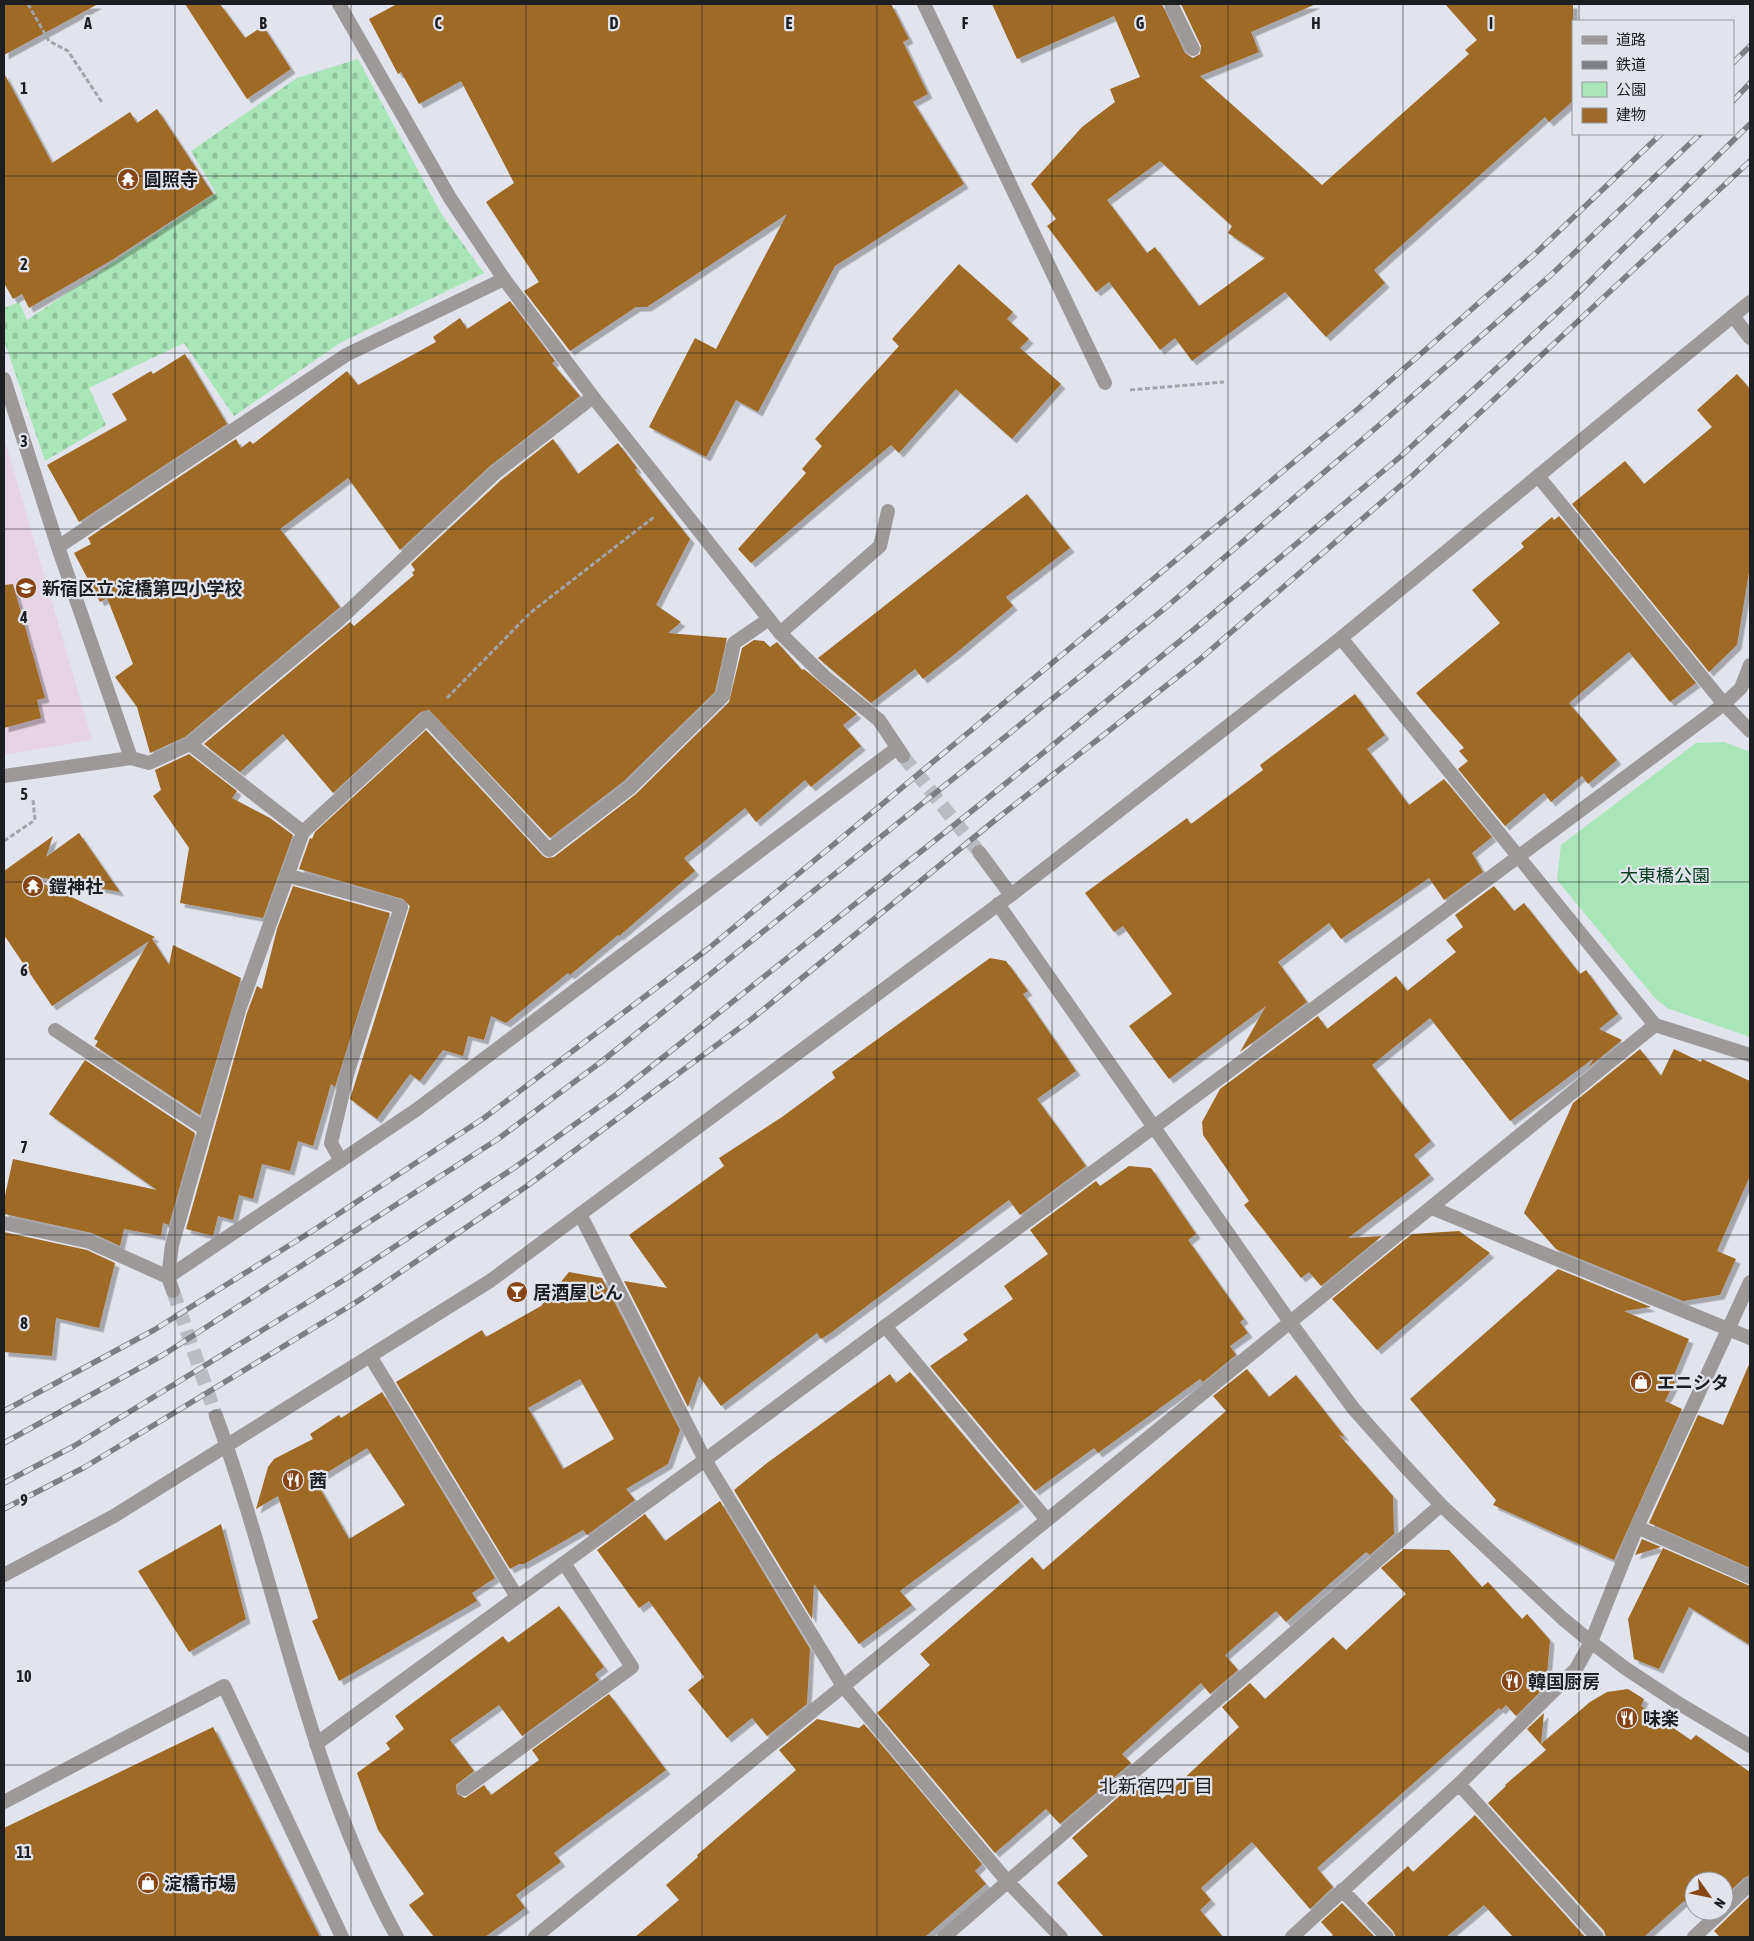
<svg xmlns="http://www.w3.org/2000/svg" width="1754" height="1941" viewBox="0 0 1754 1941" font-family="'Asap Condensed','Noto Sans JP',sans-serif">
  <defs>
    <pattern id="cemetery-stones" width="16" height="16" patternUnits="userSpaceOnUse" patternTransform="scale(1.25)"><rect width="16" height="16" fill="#a9e6b7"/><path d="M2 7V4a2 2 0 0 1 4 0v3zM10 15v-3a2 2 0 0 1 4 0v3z" fill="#91c59d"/></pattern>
    <filter id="shadow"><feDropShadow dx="4.5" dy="4.5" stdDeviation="0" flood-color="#0004"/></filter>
  </defs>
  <rect width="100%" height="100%" fill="#e1e4ec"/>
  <!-- education -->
  <path fill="#e6d4e4" d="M4,437L92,740L4,755Z"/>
  <!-- green -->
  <path fill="#a9e6b7" d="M1724,742L1750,752V1037L1667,1008L1654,997L1557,880L1561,845L1696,743Z"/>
  <!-- cemetery -->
  <path fill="url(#cemetery-stones)" d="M358,59L442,215L484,273L340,343L234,416L184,343L89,388L106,425L45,461L4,340V308L19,302L27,320L216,193L191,151L297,78Z"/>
  <!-- building -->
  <path fill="#9f6928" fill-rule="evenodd" filter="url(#shadow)" d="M4,4H98L4,55Z
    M185,4H220L245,38L263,26L291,69L247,99Z
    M397,4H891L909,39L903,42L928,94L913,102L964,184L835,266L758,412L736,400L706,457L649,427L695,338L716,349L787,214L647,307H636L570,351L524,291L539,282L486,202L514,183L461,81L419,104L401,72L398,74L369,19Z
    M992,4H1162L1185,53L1193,58L1200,54L1201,46L1181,4H1316L1251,32L1259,52L1200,76L1322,185L1469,54L1465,50L1477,40L1445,4H1573V101L1549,122L1545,117L1374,270L1385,283L1326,337L1285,292L1192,361L1175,338L1160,350L1109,282L1096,292L1047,226L1056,219L1031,184L1082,127L1115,102L1110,89L1140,77L1114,16L1017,59ZM1160,161L1232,226L1228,233L1265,258L1199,306L1155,247L1147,253L1107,200Z
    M4,73L52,163L130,112L137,123L157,109L213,194L112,260L29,308L22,294L13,299L4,283Z
    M959,264L1013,312L1007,319L1029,339L1020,348L1061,384L1012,439L956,389L899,453L891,445L751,563L738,549L806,473L802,469L822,446L815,439L899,346L892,339Z
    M510,301L555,361L552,363L580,396L490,466L400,550L348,478L280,529L340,607L185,737L150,753L137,707L115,677L133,664L107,598L100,602L74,553L91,544L88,538L236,439L241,448L250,441L253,444L347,371L358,385L436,342L433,337L460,318L467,329Z
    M185,354L227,424L79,522L47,465L127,420L112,394L151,371L153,374Z
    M1737,374L1750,389V566L1737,645L1709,672L1572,504L1625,461L1644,484L1712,427L1697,410Z
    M553,439L578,474L618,443L637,468L635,470L690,539L656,605L681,622L668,633L727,638L715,692L624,781L550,838L429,710L421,712L333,793L283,734L240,772L204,744L350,622L354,626L414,575L412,573L415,570L411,564L501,480Z
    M1027,494L1070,548L1006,597L1013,606L955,654L923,679L915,669L871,703L818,658Z
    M1559,516L1696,683L1670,702L1629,652L1569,703L1617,760L1588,784L1582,776L1551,802L1544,793L1505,826L1458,769L1468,761L1459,751L1464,748L1416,693L1500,623L1472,590L1524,547L1521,543L1552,517L1554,520Z
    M13,584L45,698L37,700L41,718L4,728V585Z
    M754,640L764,641L770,647L777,642L802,670L804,669L857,714L843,725L861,746L811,787L805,780L756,822L745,808L684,858L695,871L619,936L618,935L570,975L568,973L506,1023L491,1016L484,1040L468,1036L463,1056L443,1050L420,1081L410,1074L377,1119L350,1099L410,906L403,899L299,869L310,838L312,839L315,832L426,730L543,856L547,858L554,857L636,794L729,702L742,648Z
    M1355,694L1385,735L1367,749L1409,805L1444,779L1492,837L1472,853L1483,872L1444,900L1429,878L1341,939L1329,923L1278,962L1307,1002L1240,1052L1266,1006L1169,1079L1129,1026L1172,994L1123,926L1114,932L1085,893L1187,818L1191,824L1263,770L1260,765Z
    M189,754L237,791L232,798L270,818L293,835L263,918L180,903L189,848L153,796L161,790L155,770Z
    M79,833L120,892L39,877L38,881L155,937L152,939L169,965L173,945L241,978L200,1115L95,1046L98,1041L94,1039L149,941L52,1006L4,935V871L53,836L46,857Z
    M293,886L390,913L335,1087L331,1084L313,1146L298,1141L290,1171L262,1164L253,1199L239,1195L233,1220L218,1216L213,1236L186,1229L247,1013L257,986L262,989L277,929Z
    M1494,886L1514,911L1524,903L1580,974L1586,970L1618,1014L1599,1029L1622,1040L1589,1067L1594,1058L1510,1121L1430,1018L1372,1065L1431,1141L1414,1155L1430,1175L1348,1238L1382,1236L1321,1286L1309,1272L1301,1278L1244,1205L1249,1201L1203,1135L1202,1122L1220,1089L1318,1016L1327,1029L1396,976L1407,991L1456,952L1446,940L1463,927L1455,915Z
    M990,958L1006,961L1028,991L1023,994L1076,1071L1037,1099L1086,1166L1020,1215L1009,1200L832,1332L821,1339L817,1333L721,1406L699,1376L688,1407L624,1281L667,1288L629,1235L724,1166L719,1158L782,1117L835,1078L832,1072Z
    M1640,1049L1661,1076L1674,1049L1701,1062L1702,1059L1750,1081V1176L1717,1251L1736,1259L1720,1295L1683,1301L1556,1249L1524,1213L1573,1103Z
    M85,1060L195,1133L169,1225L163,1223L161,1236L124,1229L120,1246L92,1233L4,1214V1200L13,1159L157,1190L49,1114Z
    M1129,1166L1151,1168L1196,1234L1188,1240L1244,1319L1240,1322L1248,1333L1230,1346L1236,1355L1203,1382L1200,1379L1098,1453L1094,1448L1035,1491L930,1366L968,1340L963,1334L1013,1299L1004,1286L1048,1254L1030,1230L1096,1181L1100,1186Z
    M1459,1231L1490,1253L1377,1350L1332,1299L1412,1234Z
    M4,1232L87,1250L115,1263L99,1328L56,1318L52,1356L4,1352Z
    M1558,1269L1651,1307L1624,1311L1689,1339L1672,1380L1675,1382L1665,1401L1682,1409L1614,1560L1493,1505L1496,1500L1410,1399Z
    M569,1272L602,1278L680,1430L668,1464L626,1489L635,1500L587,1535L583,1530L524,1564H519L510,1569L396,1382L482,1330L486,1337L541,1306ZM580,1379L614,1439L563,1469L528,1408Z
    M1750,1362V1568L1649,1523L1698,1415L1723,1425Z
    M1247,1369L1269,1397L1296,1375L1345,1437L1339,1435L1393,1496L1394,1534L1370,1555L1366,1552L1286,1622L1276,1611L1225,1655L1238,1670L1210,1694L1201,1683L1122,1754L1131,1763L1060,1824L1046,1809L995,1853L877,1713L930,1665L920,1654L1032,1557L1043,1570L1226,1411L1213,1396Z
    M910,1372L1020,1502L900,1591L912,1605L859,1644L814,1584L812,1619L734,1490L767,1463L890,1374L896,1383Z
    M382,1392L495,1578L472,1593L477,1601L339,1681L312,1621L318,1618L278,1496L256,1509L268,1467L274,1459L313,1439L310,1434L339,1415L341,1418ZM367,1448L405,1505L349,1539L315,1480Z
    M720,1501L810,1649L807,1704L767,1736L752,1718L727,1738L688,1690L704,1677L649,1601L639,1608L597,1550L645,1514L665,1541Z
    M221,1524L246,1619L189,1652L138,1571Z
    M1642,1539L1661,1547L1635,1555Z
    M1663,1548L1750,1586V1645L1689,1607L1659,1669L1634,1659L1628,1619Z
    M1404,1549L1449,1550L1482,1587L1488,1582L1522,1619L1527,1614L1550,1640L1546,1686L1516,1716L1506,1705L1501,1710L1499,1708L1317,1868L1333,1887L1310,1909L1252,1842L1201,1888L1211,1900L1200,1910L1223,1937H1104L1057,1883L1088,1856L1072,1838L1142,1776L1162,1799L1239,1727L1222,1707L1250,1683L1265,1699L1333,1637L1346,1650L1406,1594L1381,1568Z
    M559,1606L604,1667L595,1674L599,1680L522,1736L499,1705L450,1740L474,1771L456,1785L457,1794L465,1798L484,1785L491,1795L539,1760L532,1750L609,1694L666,1770L554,1853L561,1862L516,1895L525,1908L485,1937H434L409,1905L424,1894L378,1830L357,1773L390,1749L386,1743L404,1729L395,1716L503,1636L508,1643Z
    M1628,1689L1644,1699L1641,1706L1691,1740L1696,1735L1750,1772V1875L1744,1878L1724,1897V1881H1694V1911H1709L1701,1918L1684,1901L1644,1937H1606L1604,1931L1488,1803L1506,1786L1505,1785L1546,1750L1527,1729L1544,1713L1541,1744L1590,1702L1607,1692Z
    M817,1719L859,1728L864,1724L982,1864L975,1871L986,1884L925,1937H635L679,1900L666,1885L698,1857L697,1855L796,1770L779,1750Z
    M213,1727L320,1937H4V1828Z
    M1475,1815L1585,1937H1513L1484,1905L1446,1937H1396L1393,1931L1367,1903L1408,1866L1413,1872Z
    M1750,1896V1937H1720L1714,1931Z
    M1342,1903L1375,1937H1330L1333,1935L1321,1922Z"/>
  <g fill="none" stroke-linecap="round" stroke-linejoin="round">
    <!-- minor-tunnel -->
    <path stroke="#babcc3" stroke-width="14" stroke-dasharray="14 7" stroke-linecap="butt" d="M903,756L979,852
      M173,1291L216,1416"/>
    <!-- path -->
    <path stroke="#a2a4ab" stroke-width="3" stroke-dasharray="5 2.5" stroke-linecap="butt" d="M28,4L49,41L68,51L103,104
      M1130,390L1224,382
      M447,698L530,613L654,517
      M4,841L35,820L33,800"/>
    <!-- service -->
    <path stroke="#9d9998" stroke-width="14" d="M1171,4L1193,49
      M4,379L58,547L131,758
      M58,547L346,355L504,279
      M780,633L880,546L888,511
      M190,744L340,619L495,473L593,397
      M4,776L131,758L149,763L190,744L303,832L239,1010L172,1245L168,1277
      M303,832L427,718L549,850L630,788L723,696L734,643L769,619
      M286,875L401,907L348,1071L331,1143L341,1161
      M55,1030L205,1129
      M885,1326L1047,1520
      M464,1789L632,1667L564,1563
      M4,1802L224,1686L342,1937"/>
    <!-- minor -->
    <path stroke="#9d9998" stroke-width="14" d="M339,4L450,198L504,279L593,397L780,633L825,677L879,720L903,756
      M924,4L1105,383
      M1733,316L1750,338
      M1538,476L1724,704L1750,731
      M1341,638L1655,1025L1750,1055
      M979,852L1011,895
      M1432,1208L1750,1338
      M580,1214L705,1460L843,1686L1007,1881L1061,1937
      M4,1223L90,1242L168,1277L173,1291
      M168,1277L416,1110L897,748
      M370,1356L517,1597
      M216,1416C279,1588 308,1775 397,1937
      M1637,1527L1750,1577
      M316,1744L705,1460L1724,704L1741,688L1750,665
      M1459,1784L1597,1937
      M1342,1890L1387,1937
      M1724,1909L1750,1884
      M535,1937L1655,1025
      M944,1937L1441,1505
      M1292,1937L1459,1784L1576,1669L1591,1642L1637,1527L1750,1282
      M1694,1937L1722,1911"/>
    <!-- tertiary -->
    <path stroke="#9d9998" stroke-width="14" d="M998,904L1290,1322L1353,1408L1402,1463L1441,1505L1562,1618L1591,1642L1625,1668L1678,1703L1750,1746
      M4,1575L114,1516L490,1281L1011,895L1341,638L1750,302"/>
    <!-- rail casing -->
    <g stroke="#7d7f84" stroke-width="5.5">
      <path id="rail" d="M1733,63L1750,46
        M1733,101L1750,83
        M4,1411L154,1330L317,1228L484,1118L709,948L1359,408L1537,252L1661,134
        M4,1443L163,1355L498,1139L601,1062L1164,609L1377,427L1552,274L1700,134
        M4,1483L74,1446L347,1278L514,1168L617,1094L983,802L1185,637L1400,457L1573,298L1750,124
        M4,1509L85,1467L358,1301L527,1186L753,1018L994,821L1199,660L1413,475L1750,161"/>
    </g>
    <!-- rail -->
    <use href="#rail" stroke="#e1e4ec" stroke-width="4" stroke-dasharray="11" stroke-linecap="butt"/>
  </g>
  <!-- grid -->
  <path fill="none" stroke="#1d1e21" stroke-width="1" stroke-opacity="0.55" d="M175,4V1937M351,4V1937M526,4V1937M702,4V1937M877,4V1937M1052,4V1937M1228,4V1937M1403,4V1937M1579,4V21M1579,134V1937M4,176H1750M4,353H1750M4,529H1750M4,706H1750M4,882H1750M4,1059H1750M4,1235H1750M4,1412H1750M4,1588H1750M4,1765H1750"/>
  <!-- icons -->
  <defs>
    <g id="temple-disc" transform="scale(1.125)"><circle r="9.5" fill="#874415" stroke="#e1e4ec"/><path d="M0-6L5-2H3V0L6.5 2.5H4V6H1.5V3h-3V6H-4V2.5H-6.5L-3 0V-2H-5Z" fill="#fff"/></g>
    <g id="school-disc" transform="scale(1.125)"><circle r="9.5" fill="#874415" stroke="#e1e4ec"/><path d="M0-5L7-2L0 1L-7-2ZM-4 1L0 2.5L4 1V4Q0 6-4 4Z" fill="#fff"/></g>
    <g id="bar-disc" transform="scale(1.125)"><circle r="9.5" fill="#874415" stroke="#e1e4ec"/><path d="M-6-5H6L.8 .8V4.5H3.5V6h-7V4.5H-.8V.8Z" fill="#fff"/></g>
    <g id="shop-disc" transform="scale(1.125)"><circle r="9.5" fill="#874415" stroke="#e1e4ec"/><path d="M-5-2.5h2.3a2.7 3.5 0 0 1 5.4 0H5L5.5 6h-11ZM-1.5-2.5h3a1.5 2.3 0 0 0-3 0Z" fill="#fff"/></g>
    <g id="restaurant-disc" transform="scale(1.125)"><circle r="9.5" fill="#874415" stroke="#e1e4ec"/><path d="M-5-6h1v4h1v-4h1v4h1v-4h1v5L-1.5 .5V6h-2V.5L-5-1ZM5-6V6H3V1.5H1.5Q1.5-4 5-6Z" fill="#fff"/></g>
  </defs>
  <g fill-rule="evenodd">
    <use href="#temple-disc" x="128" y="179"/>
    <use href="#school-disc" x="26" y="588"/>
    <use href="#temple-disc" x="33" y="886"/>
    <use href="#bar-disc" x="517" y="1292"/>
    <use href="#shop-disc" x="1641" y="1382"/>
    <use href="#restaurant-disc" x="293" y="1480"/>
    <use href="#restaurant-disc" x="1512" y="1681"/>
    <use href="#restaurant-disc" x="1627" y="1718"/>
    <use href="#shop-disc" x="148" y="1883"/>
  </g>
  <g text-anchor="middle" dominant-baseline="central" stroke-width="4.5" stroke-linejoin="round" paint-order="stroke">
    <!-- poi labels -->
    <g font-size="18" font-weight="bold" fill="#1d1e21" stroke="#e1e4ec" text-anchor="start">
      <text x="144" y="179">圓照寺</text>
      <text x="42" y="588">新宿区立 淀橋第四小学校</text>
      <text x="49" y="886">鎧神社</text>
      <text x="533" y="1292">居酒屋じん</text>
      <text x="1657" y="1382">エニシタ</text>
      <text x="309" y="1480">茜</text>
      <text x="1528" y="1681">韓国厨房</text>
      <text x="1643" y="1718">味楽</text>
      <text x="164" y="1883">淀橋市場</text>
    </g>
    <!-- park labels -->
    <g font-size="18" fill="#023c1a" stroke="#e1e4ec">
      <text x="1665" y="875">大東橋公園</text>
    </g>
    <!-- neighbourhood labels -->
    <g font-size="19" fill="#1d1e21" stroke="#e1e4ec">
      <text x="1156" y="1786">北新宿四丁目</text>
    </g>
  </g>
  <g font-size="16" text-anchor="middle" font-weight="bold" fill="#1d1e21" stroke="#e1e4ec" stroke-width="4.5" stroke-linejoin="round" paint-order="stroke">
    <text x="88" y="29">A</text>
    <text x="263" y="29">B</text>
    <text x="438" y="29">C</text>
    <text x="614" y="29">D</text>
    <text x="789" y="29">E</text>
    <text x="965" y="29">F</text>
    <text x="1140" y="29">G</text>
    <text x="1316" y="29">H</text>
    <text x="1491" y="29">I</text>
    <text x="24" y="94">1</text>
    <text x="24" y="270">2</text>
    <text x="24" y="447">3</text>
    <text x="24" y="623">4</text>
    <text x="24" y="800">5</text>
    <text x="24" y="976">6</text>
    <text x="24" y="1153">7</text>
    <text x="24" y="1329">8</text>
    <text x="24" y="1506">9</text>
    <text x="24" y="1682">10</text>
    <text x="24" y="1858">11</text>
  </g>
  <!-- border -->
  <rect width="1754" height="1941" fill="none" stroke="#1d1e21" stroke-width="10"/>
  <!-- legend -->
  <rect x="1572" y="20" width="162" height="115" fill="#e1e4ec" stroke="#93959b"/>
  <rect x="1582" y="36" width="25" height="8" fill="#9d9998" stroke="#93959b"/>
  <text x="1616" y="45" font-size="15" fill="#1d1e21">道路</text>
  <rect x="1582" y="61" width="25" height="8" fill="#7d7f84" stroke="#93959b"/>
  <text x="1616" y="70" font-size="15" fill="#1d1e21">鉄道</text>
  <rect x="1582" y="82" width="25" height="15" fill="#a9e6b7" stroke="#93959b"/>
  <text x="1616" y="95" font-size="15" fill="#1d1e21">公園</text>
  <rect x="1582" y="108" width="25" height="15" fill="#9f6928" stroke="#93959b"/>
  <text x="1616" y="120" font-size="15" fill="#1d1e21">建物</text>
  <!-- north arrow -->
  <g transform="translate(1709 1896) rotate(123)"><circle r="24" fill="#e1e4ec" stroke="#93959b"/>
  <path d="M0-4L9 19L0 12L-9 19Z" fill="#874415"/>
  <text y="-8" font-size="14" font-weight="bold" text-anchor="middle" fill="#1d1e21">N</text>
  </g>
</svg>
